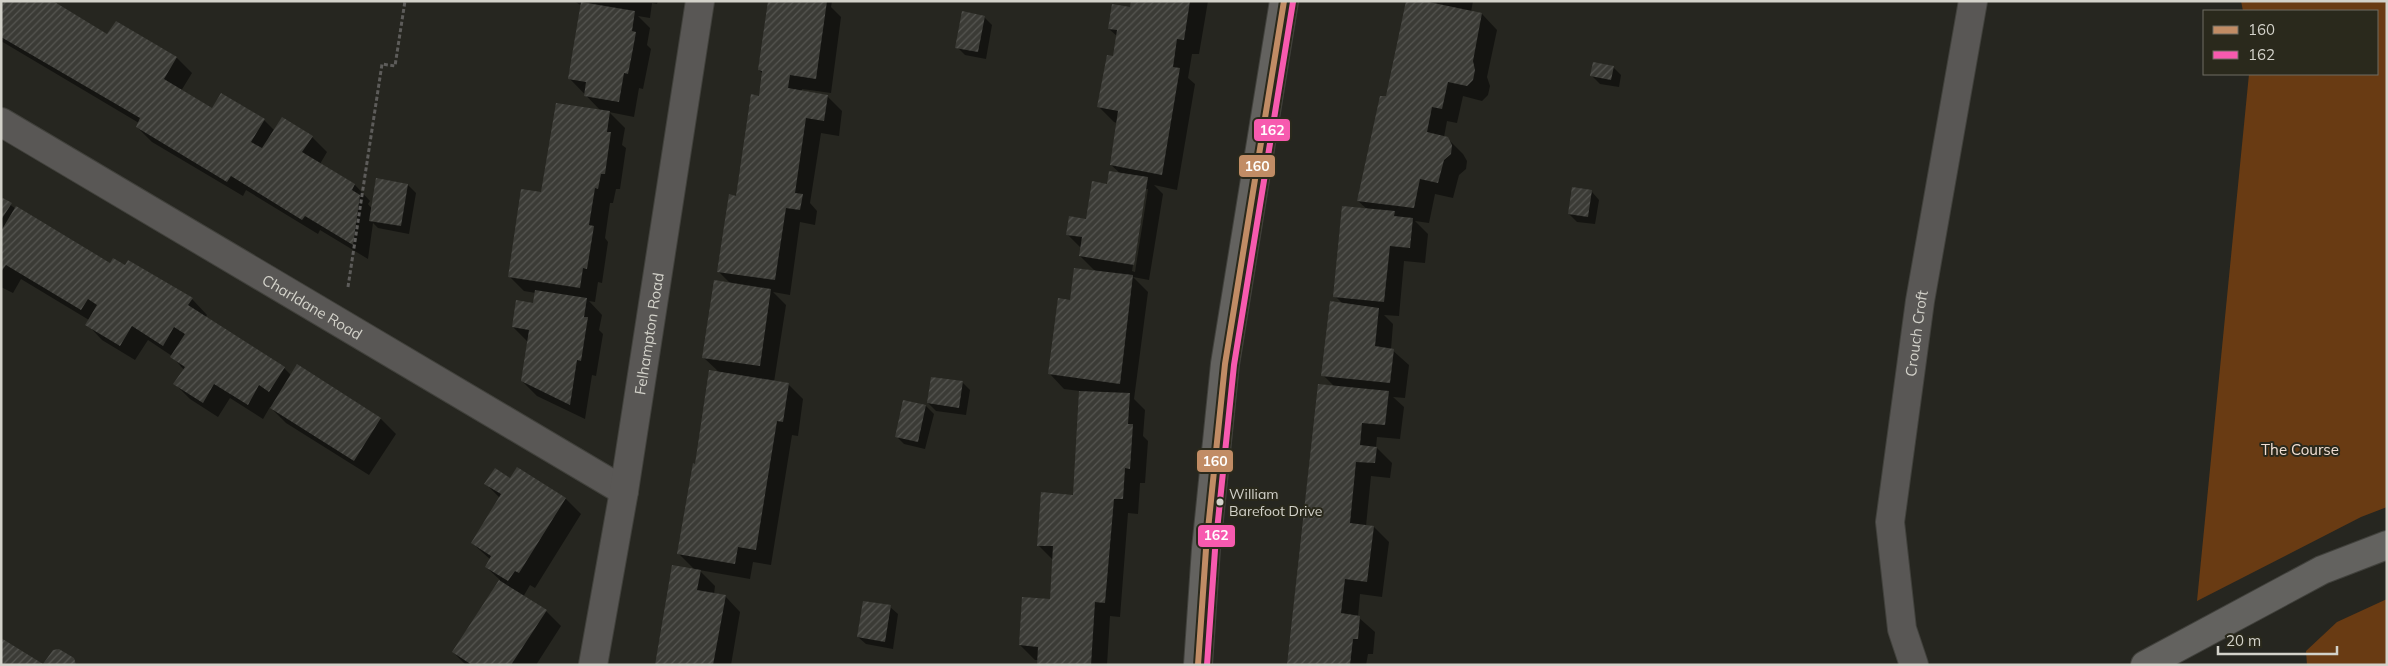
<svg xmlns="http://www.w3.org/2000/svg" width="2388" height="666" viewBox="0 0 2388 666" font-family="Mulish,sans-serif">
  <defs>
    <pattern id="building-hatch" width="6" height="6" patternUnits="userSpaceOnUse" patternTransform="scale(1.25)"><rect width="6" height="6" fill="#3b3b36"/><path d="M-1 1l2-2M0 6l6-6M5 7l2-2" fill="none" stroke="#565652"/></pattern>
  </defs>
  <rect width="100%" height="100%" fill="#262620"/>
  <!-- green -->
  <path fill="#693b13" d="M2241,1H2387V507L2361,517L2197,601L2249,74H2377V11H2243Z
    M2387,599V665H2307L2306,651L2337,622Z"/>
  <!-- shadow -->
  <path fill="#0007" fill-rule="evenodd" d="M1,1L108,36L117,22L177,58L192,73L181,91L213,110L264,120L275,131L312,137L327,152L320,164L355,185L370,201L368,204L372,209L408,185L416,193L409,234L378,228L373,223L368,259L320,230L318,234L246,190L243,196L152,142L137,127L139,123L1,41Z
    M574,1H658L657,4L652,3L650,18L638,16L650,28L647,45L651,49L643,89L639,88L634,117L609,112L625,128L622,145L626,148L620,189H616L613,203H610L605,238L608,242L602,283L598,282L595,302L589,301L602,315L599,330L603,334L596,376L592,375L585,419L537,396L522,381L528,342L513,327L534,304L536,293L524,291L509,276L542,193L601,111L569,78L582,6Z
    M770,1H832L831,7L841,17L831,93L802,89V92L827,96L842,111L839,136L821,133L810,203L817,211L815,225L800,222L790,295L773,292L786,305L774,382L788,384L803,399L798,436L792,435L771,565L753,562L750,579L699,570L715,586L714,594L725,596L740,612L731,665H656L695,570L678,553L696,465L720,373L703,357L731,284L719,272L760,97L763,74L759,70Z
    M1133,1H1208L1199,54H1192L1188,78L1195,84L1177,190L1154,185L1163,194L1149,280L1133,277L1148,292L1134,399L1145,410L1143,436L1148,441L1145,483H1140L1138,514L1128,513L1120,617L1110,616L1107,665H1038L1039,660H1035L1020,645L1051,600L1054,561L1038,545L1074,497L1080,391L1064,389L1049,373L1071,301L1096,272L1080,256L1082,249L1067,234L1087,221L1108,185L1121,174L1111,165L1117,123L1114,122L1099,107L1114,58L1118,37L1109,29L1131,8ZM1145,189H1148L1135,272L1132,271Z
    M1407,1H1473L1471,12L1482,14L1497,30L1487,77L1490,86L1488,95L1482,101L1463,96L1457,123L1447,121L1444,137L1447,138L1463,154L1467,161L1466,169L1459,175L1453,198L1435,194L1429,223L1415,221L1428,234L1425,263L1404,261L1399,316L1384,315L1393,324L1391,349L1409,365L1405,398L1393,397L1404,407L1400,439L1377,437L1376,447L1392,463L1390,478L1371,476L1366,526L1374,527L1389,542L1382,597L1360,594L1358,617L1375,632L1373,654H1368L1366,665H1288L1334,386L1323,375L1343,304L1335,296L1368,210L1358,201L1387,98Z
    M984,17L992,25L986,59L965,55L957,47Z
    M1613,67L1621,75L1619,87L1600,84L1592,76Z
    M1592,192L1599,200L1595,224L1577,222L1569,214Z
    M1,198L16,209L111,264L125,267L128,261L192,299L207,315L205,318L284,368L291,375L381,419L396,434L369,475L286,423L270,407L263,419L230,398L218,417L190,399L175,384L184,370L172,356L148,340L135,360L102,340L87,324L89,320L21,279L13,293L1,287Z
    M962,382L970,390L966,415L936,411L928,403Z
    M904,402L926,406L934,414L925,449L904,444L896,436Z
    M518,469L566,499L581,514L535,588L530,585L523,597L546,611L561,626L536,665H466L453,652L500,580L486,567L491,560L472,543L500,498L486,484L511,480Z
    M890,607L898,614L893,649L866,644L858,637Z"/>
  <!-- building -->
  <path fill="url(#building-hatch)" d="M1,1H53L107,34L116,21L177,57L164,79L212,108L221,93L265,119L251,142L262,148L282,117L313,136L302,152L355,184L352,190L360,195L353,245L305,216L302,220L231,176L227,182L136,127L140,118L1,37Z
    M768,1H827L816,79L790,75L788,88L828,95L824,121L806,118L795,193L803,194L800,210L786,208L775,280L717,272L729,194L736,196L751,94L759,96L762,71L758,70Z
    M1131,1H1190L1184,40L1177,39L1173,67L1180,68L1162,175L1110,165L1118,111L1097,107L1107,55L1113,56L1117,30L1108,29L1112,4L1130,7Z
    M1406,1H1424L1482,13L1473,61L1475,70L1473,80L1467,86L1448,82L1442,109L1432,107L1427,132L1448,137L1452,145L1451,154L1444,160L1438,183L1420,179L1414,208L1357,201L1380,96H1386Z
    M581,2L635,11L632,31L636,32L632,54L628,74L624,73L619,102L584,96L586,82L568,79Z
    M962,11L985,16L978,52L955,48Z
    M1593,62L1614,66L1611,80L1590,76Z
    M556,103L610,111L607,132H611L605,174H601L598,189L595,188L589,225L594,226L587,269L583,268L580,288L508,277L521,189L541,192Z
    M1109,171L1148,177L1134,265L1079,256L1082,237L1066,235L1069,216L1086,219L1092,181L1107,184Z
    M376,178L408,184L401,226L369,221Z
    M1572,187L1592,190L1588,217L1568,214Z
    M1,197L12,203L1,220Z
    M16,206L110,263L113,258L125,265L128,260L193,298L188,305L285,367L269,392L259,385L248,405L214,384L203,403L173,384L185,367L170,357L185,334L174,327L163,346L132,326L120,346L85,325L97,305L88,299L81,310L6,265L1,272V231Z
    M1342,206L1395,211L1394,216L1413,218L1410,248L1390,246L1384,302L1333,297Z
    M1074,268L1133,275L1120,384L1048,374L1058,298L1070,300Z
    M714,280L771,289L760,366L702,358Z
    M535,290L587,298L584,317H588L581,361L577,360L570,405L521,381L529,330L512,327L516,300L533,303Z
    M1330,301L1379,308L1375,346L1394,349L1390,383L1321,376Z
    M297,364L381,418L354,461L270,408Z
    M709,370L789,383L783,422L777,421L756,550L738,547L735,564L677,554L693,463L695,464Z
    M931,377L963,381L959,408L927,403Z
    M1318,384L1389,391L1385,425L1362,423L1360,445L1377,447L1375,463L1356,462L1350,523L1374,526L1367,582L1345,579L1341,613L1360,616L1358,639H1353L1350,665H1287Z
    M1079,391L1130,393L1128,424H1133L1130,469L1125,468L1123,499H1114L1105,603L1095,602L1091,665H1037L1038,647L1019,645L1022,597L1050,599L1053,546H1037L1041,492L1073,495Z
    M903,400L926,405L918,442L895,437Z
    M517,467L566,498L519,573L515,571L508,581L485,567L491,556L471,543L501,494L484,484L495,468L510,478Z
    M672,565L701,570L697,590L726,595L713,665H655Z
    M499,580L547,610L511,665H472L452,652Z
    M863,601L891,605L885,642L857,637Z
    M1,638L43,664L53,650L59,649L74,658L76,665H1Z"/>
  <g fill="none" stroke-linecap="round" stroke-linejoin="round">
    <!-- street casing -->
    <g stroke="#41413c" stroke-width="30">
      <g id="street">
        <path id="s1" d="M1,122L624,491"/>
        <path id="s2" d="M593,665L624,491L700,1"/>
        <path id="s3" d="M1914,665L1902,629L1890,522L1920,301L1973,1"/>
      </g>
    </g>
    <!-- secondary casing -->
    <g stroke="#41413c" stroke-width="30">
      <path id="secondary" d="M1198,665L1206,549L1225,364L1284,1
        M2145,665L2322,570L2387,545"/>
    </g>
    <!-- path -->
    <path stroke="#5d5c5a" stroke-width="3" stroke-dasharray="4 2.5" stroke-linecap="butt" d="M348,287L382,64L395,66L405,1"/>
    <!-- street -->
    <use href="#street" stroke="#595755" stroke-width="28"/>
    <!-- secondary -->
    <use href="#secondary" stroke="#63625f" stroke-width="28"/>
    <!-- bus-1 casing -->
    <g stroke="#2a291c" stroke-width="10">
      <path id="bus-1" d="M1198,665L1206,549L1225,364L1284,1"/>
    </g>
    <!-- bus-2 casing -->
    <g stroke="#2a291c" stroke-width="10">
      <path id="bus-2" d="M1207,665L1215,550L1234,365L1293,2"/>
    </g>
    <!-- bus-1 -->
    <use href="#bus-1" stroke="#c18c65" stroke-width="6"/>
    <!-- bus-2 -->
    <use href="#bus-2" stroke="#f75aaf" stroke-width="6"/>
  </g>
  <!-- markers -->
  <circle fill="#d3d2ca" stroke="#2a291c" stroke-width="2" cx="1220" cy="502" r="4.5"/>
  <g text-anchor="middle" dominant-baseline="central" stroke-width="4" stroke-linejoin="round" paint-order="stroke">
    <!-- bus labels -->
    <g font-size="14" fill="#d3d2ca" stroke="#2a291c" text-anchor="start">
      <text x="1229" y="494">William<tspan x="1229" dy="17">Barefoot Drive</tspan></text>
    </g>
    <!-- street labels -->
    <g font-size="15" fill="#d3d2ca" stroke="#2a291c">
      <text stroke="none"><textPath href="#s1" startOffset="362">Charldane Road</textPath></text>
      <text stroke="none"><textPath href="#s2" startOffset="336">Felhampton Road</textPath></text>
      <text stroke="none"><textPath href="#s3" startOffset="336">Crouch Croft</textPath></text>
    </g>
    <!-- park labels -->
    <g font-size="15" fill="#f2dfd3" stroke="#2a291c">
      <text x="2300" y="449">The Course</text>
    </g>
  </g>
  <g stroke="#2a291c" stroke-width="2">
    <rect x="1253" y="118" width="38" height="24" rx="5" fill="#f75aaf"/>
    <rect x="1238" y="154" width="38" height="24" rx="5" fill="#c18c65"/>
    <rect x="1196" y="449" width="38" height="24" rx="5" fill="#c18c65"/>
    <rect x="1197" y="524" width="39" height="24" rx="5" fill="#f75aaf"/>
  </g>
  <g font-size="14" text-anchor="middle" font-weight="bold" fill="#fff">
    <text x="1272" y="135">162</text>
    <text x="1257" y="171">160</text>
    <text x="1215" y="466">160</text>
    <text x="1216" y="540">162</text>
  </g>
  <!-- border -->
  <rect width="2388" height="666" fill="none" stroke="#d3d2ca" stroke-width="5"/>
  <!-- legend -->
  <rect x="2203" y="10" width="175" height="65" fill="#2a291c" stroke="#6e6d62"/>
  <rect x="2213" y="26" width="25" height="8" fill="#c18c65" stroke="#6e6d62"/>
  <text x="2248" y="35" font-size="15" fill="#d3d2ca">160</text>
  <rect x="2213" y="51" width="25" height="8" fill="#f75aaf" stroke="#6e6d62"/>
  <text x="2248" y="60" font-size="15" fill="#d3d2ca">162</text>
  <!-- scale -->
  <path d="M2218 646v8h119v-8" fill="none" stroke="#d3d2ca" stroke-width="2.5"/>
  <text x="2226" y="646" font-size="15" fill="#d3d2ca" stroke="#2a291c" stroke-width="4" paint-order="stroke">20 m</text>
</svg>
